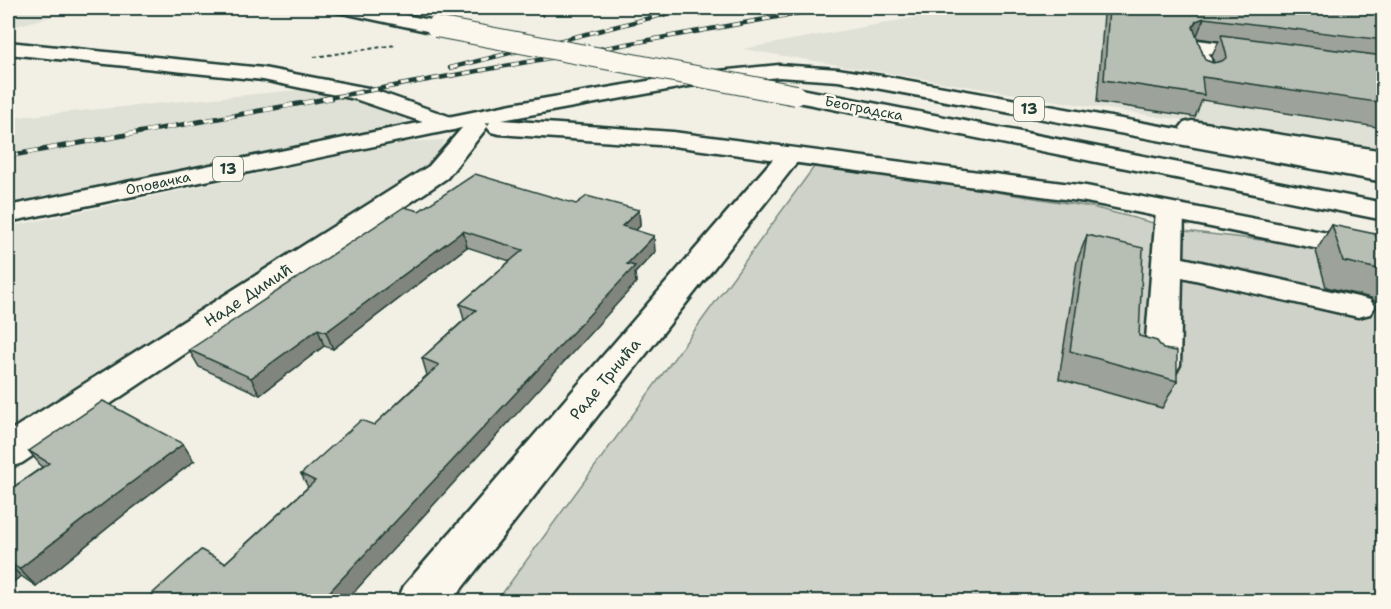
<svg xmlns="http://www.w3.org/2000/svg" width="1391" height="609" viewBox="0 0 1391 609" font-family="'Shantell Sans',sans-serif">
  <rect width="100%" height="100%" fill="#f2f0e5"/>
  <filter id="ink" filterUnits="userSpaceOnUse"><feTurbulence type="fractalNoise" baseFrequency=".0167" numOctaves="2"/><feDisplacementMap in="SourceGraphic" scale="12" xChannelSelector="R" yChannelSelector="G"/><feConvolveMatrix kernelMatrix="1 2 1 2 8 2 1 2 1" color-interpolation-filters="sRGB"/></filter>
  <g filter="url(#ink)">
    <!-- built -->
    <path fill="#e0e1d6" d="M8,8H83L8,28Z
      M907,8H1383V149L1093,107L742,49L923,16Z
      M307,89L355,100L404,119L406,122L399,126L8,203V118Z
      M445,140L437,156L423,172L8,435V227L407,142Z"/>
    <!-- green -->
    <path fill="#cfd2c8" stroke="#77887e" stroke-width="1.5" d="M816,164L1092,207L1184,231L1297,244L1383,261V601L496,602Z"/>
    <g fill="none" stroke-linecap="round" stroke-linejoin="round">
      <!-- minor casing -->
      <g stroke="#1f3d34" stroke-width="5">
        <path id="minor" d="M1197,40L1260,48L1267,50L1270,54L1267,58L1260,60L1209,53L1216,76L1212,80L1205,82L1198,80L1187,46L1190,42Z
          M8,42L263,68L368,88L457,119L461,124L457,129L449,131L355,99L263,80L8,54Z
          M476,119L484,121L488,126L447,178L22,463L8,468V432L429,166L468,121Z
          M1192,121L1384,151V167L1184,133L1180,128L1184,123Z
          M789,148L798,151L802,156L798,161L451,602H397L404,586L780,151Z
          M1170,203L1180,205L1184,211L1183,258L1358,297L1370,300L1375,307L1370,314L1358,317L1182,277L1180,365L1175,374L1162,377L1149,374L1144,365L1156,211L1160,205Z"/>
      </g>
      <!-- major casing -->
      <g stroke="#1f3d34" stroke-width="5">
        <path id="major" d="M335,8H367L436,21L443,23L445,27L443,31L436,33L343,13L337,12Z
          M779,65L838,69L888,77L1384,166V182L838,81L779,77L689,86L502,120L673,132L1086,186L1384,244V262L1086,202L673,146L499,134L491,132L487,127L490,122L8,222V206L512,104L689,74Z
          M796,88L1384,203V220L788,100L785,95L788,90Z"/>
      </g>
      <!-- path -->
      <path stroke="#1f3d34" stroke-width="2" stroke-dasharray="4 3" stroke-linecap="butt" d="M514,8L540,12L545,19
        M314,57L396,45"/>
      <!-- minor -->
      <use href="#minor" fill="#fbf7ec" fill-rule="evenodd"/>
      <!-- major -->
      <use href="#major" fill="#fbf7ec" fill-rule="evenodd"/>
      <!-- rail-far1 casing -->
      <g stroke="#1f3d34" stroke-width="4.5">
        <path id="rail-far1" d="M450,68L690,8
          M322,99L827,8"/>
      </g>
      <!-- rail casing -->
      <g stroke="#1f3d34" stroke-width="5">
        <path id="rail" d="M8,156L331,98"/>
      </g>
      <!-- rail-far1 -->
      <use href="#rail-far1" stroke="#fbf7ec" stroke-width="3" stroke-dasharray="8" stroke-linecap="butt"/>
      <!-- rail -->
      <use href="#rail" stroke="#fbf7ec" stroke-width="4" stroke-dasharray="10" stroke-linecap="butt"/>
      <!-- major-bridge casing -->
      <g stroke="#1f3d34" stroke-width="22" stroke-linecap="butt">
        <path id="major-bridge" d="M436,27L796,95"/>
      </g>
      <!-- major-bridge -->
      <use href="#major-bridge" stroke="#fbf7ec" stroke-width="20"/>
    </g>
    <!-- wall -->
    <path fill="#9da39a" stroke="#1f3d34" stroke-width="1.5" fill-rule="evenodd" d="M1080,8H1383V128L1202,100L1195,117L1097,102L1104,14L1079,11ZM1197,38L1219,41L1212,56L1214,63L1205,60Z
      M576,204L639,210L640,226L636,230L655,252L635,273L636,283L225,563L308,487L301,474L374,425L427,375L422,358L464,320L460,304L510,261L467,247L333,349L324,346L260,395L199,367L189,350L419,211Z
      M1332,225L1378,242L1383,243V299L1380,305L1371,298L1326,287L1316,251Z
      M1087,235L1139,336L1177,381L1162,408L1059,379L1077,261Z
      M29,451L194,461L121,517L36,586L21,576L8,586V491L42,467Z"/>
    <!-- shaded-wall -->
    <path fill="#80857d" stroke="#1f3d34" stroke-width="1.5" d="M1204,18L1196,38L1193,27L1196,21Z
      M639,210L640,226L623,242L622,226Z
      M463,231L467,247L333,349L326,332Z
      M654,236L655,252L635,273L636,283L345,602H320L627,264Z
      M318,329L324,346L260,395L251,378Z
      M183,444L194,461L121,517L36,586L19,569L108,500Z
      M8,563L21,576L8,586Z"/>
    <!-- building -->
    <path fill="#b7beb3" stroke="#1f3d34" stroke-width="1.5" d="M1109,8H1383V40L1204,18L1196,21L1193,27L1205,60L1213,63L1222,61L1227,57L1221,35L1383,56V103L1202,77L1204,95L1104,80Z
      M475,174L576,204L587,196L639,210L622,226L654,236L627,264L635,266L320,602H143L201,550L225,563L315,481L301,474L361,420L374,425L439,365L422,358L476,310L460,304L523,250L463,231L326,332L318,329L251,378L189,350L404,207L419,211Z
      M1332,225L1375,234L1378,242L1383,243V270L1343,261Z
      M1087,235L1143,248L1139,336L1157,341L1163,349L1177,351V381L1070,351Z
      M103,401L183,444L108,500L19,569L8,561V491L49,463L29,451Z"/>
  </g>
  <g text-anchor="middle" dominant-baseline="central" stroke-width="5" stroke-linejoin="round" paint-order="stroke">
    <!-- far-street labels -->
    <g font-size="14" fill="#1f3d34" stroke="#fbf7ec">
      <text transform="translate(864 108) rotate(11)">Београдска</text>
      <text transform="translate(158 183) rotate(-12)">Оповачка</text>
    </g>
    <!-- shield labels -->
    <g fill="#fbf7ec" stroke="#61756b" stroke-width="1.5">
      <rect x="1014" y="97" width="30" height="24" rx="4.5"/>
      <rect x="213" y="157" width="30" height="24" rx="4.5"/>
    </g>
    <g font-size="15" font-weight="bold" fill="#1f3d34">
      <text x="1029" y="109">13</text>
      <text x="228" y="169">13</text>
    </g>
    <!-- street labels -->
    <g font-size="16" fill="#1f3d34" stroke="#fbf7ec">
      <text transform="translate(248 295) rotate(-33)">Наде Димић</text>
      <text transform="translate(605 379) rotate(-50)">Раде Трнића</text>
    </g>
  </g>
  <!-- margin -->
  <rect width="1391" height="609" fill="none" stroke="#fbf7ec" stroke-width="30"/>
  <rect x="15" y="15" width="1361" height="579" fill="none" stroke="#1f3d34" stroke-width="2" filter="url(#ink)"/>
</svg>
